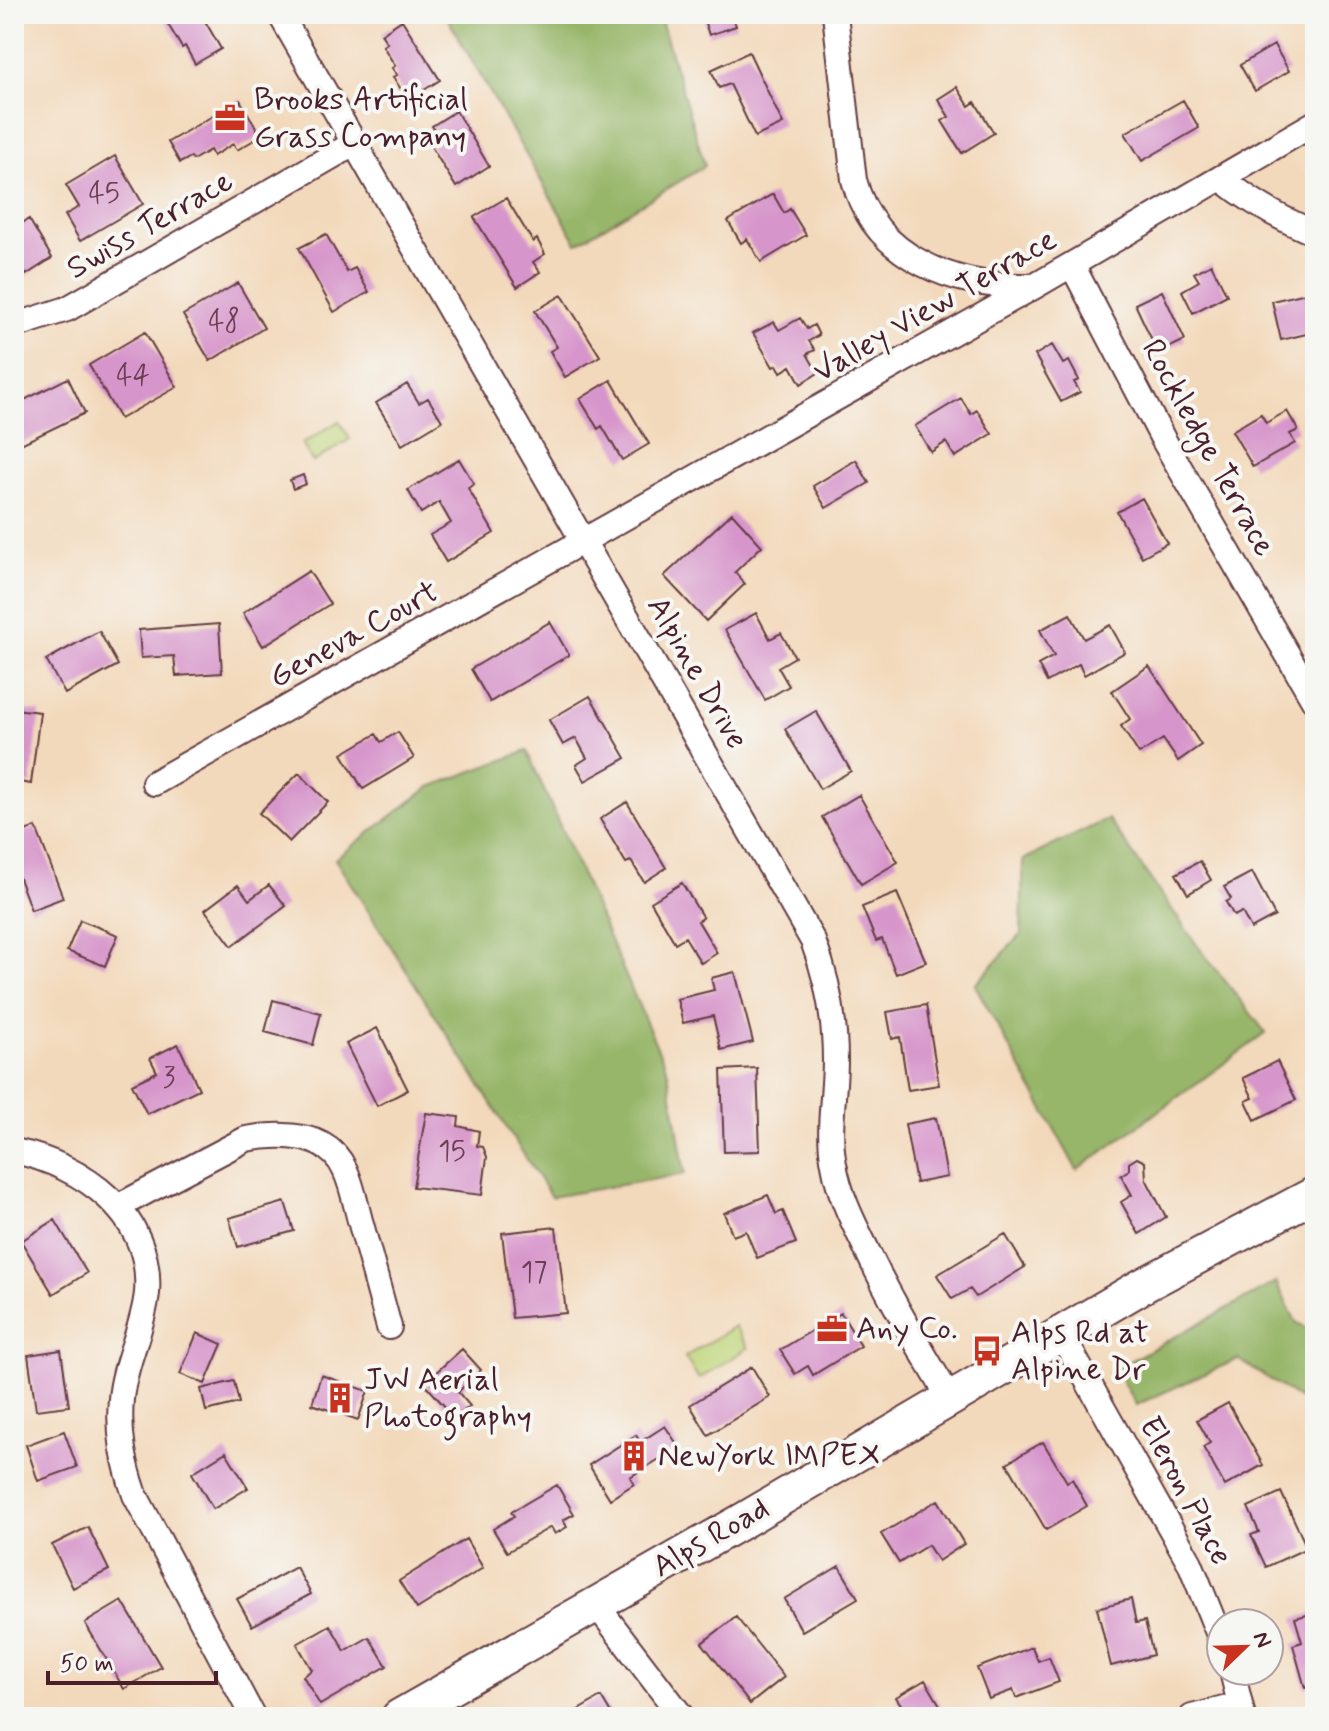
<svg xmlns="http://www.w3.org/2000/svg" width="1329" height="1731" viewBox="0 0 1329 1731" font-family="Mynerve,sans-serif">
  <rect width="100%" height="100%" fill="#f6f6f2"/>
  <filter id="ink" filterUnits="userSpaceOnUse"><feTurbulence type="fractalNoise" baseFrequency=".0125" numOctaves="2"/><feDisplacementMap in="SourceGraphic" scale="16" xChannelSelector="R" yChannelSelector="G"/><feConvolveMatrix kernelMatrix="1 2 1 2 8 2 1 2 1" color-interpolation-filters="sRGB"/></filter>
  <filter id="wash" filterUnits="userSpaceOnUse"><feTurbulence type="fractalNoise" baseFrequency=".006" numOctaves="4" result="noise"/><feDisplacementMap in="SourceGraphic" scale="32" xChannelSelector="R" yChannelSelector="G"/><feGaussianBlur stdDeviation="1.8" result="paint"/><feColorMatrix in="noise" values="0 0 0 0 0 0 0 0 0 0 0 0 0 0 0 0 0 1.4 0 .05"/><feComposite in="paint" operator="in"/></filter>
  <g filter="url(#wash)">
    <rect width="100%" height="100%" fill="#f3d9bb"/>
    <!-- green -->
    <path fill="#bfd579" stroke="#847a52" stroke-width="2" d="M339,421L350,439L313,462L302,444Z
      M735,1326L748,1348L699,1379L685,1357Z"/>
    <!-- forest -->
    <path fill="#97b669" stroke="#706a4a" stroke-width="2" d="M445,14H659L705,166L577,243Z
      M527,751L668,1072L685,1174L551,1197L335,859L430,787Z
      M1108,819L1197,945L1266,1033L1077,1170L975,985L1021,934L1023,860Z
      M1276,1282L1296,1322L1315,1333V1409L1238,1359L1136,1405L1115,1369Z"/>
    <g id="blocks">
      <!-- building -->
      <path fill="#d796cb" d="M162,14H201L221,49L195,64L185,46L182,48Z
        M702,14H732L736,26L709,35Z
        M402,20L440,80L408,100L393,77L397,75L392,68L395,66L383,46L387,43L381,34Z
        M1274,45L1289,71L1255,91L1240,65Z
        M749,52L783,124L755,137L730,84L719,88L711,70Z
        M957,87L969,106L975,102L994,133L962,153L942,121L949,117L938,99Z
        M240,100L261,136L237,150L233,144L213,156L210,150L193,160L191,157L180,163L168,142Z
        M1183,100L1199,128L1142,161L1125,133Z
        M456,111L489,166L456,187L429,143L439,136L432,126Z
        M115,156L143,204L80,241L65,215L79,207L66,185Z
        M773,194L784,213L790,209L806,235L761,262L747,239L741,243L728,221Z
        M506,198L533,242L537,239L545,254L533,262L540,272L517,287L474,217Z
        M29,219L52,258L26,275L18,261L14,263V228Z
        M326,234L347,272L355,268L369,292L334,312L299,248Z
        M1211,264L1227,295L1193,313L1182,291L1199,281L1194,273Z
        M238,283L264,328L210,361L183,315Z
        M1162,291L1185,340L1158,353L1135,304Z
        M1315,291V332L1281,340L1272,301Z
        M562,295L600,356L565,377L550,351L557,347L535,311Z
        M800,318L807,329L814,325L819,335L809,341L815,350L807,354L818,373L801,384L791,366L781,372L777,365L773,367L753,333L774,322L779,330Z
        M145,332L177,387L120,419L89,365Z
        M1052,345L1063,364L1069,361L1079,380L1074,382L1080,392L1061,402L1035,355Z
        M68,378L85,413L21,444L14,429V405Z
        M611,380L649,444L622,460L602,426L598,429L580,399Z
        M407,384L419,403L428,398L442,421L402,445L376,403Z
        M961,398L971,414L977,410L992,434L955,457L946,442L931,452L915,426Z
        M1287,411L1298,430L1290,434L1295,443L1253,467L1232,431L1261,414L1266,423Z
        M459,459L474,484L468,488L494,533L446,562L430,535L451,523L439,502L421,513L408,490Z
        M856,460L869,483L826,508L813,486Z
        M303,475L306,484L293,489L290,480Z
        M1142,498L1167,543L1142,557L1117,512Z
        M732,513L762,546L735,572L745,584L706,621L664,576Z
        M309,571L330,604L263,646L243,613Z
        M756,613L770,639L781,633L795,657L778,667L789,686L765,700L725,630Z
        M1070,614L1084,639L1110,625L1125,652L1084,675L1079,664L1047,682L1038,665L1054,656L1040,630Z
        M550,622L569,655L490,702L471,669Z
        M219,624L222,673L176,676L174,656L141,658L139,630Z
        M99,631L118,665L65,694L46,660Z
        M1149,666L1201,745L1178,761L1163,739L1139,754L1121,726L1130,719L1112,691Z
        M590,696L626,758L585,781L576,765L587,758L576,738L563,745L549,720Z
        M14,709L40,712L31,784L14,781Z
        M816,711L851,771L820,789L785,729Z
        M398,732L414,758L363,789L342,754L376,734L381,742Z
        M299,773L328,802L289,842L259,813Z
        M859,795L898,862L861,884L822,817Z
        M627,802L666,868L644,882L631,861L626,863L600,819Z
        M36,827L63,898L31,910L14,865V835Z
        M1200,861L1211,880L1188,894L1176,874Z
        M1252,872L1275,916L1251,929L1242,912L1234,916L1226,902L1231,899L1224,887Z
        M682,883L703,918L698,921L717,953L701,963L685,937L675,943L651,902Z
        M238,885L249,900L269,885L286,906L232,946L205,910Z
        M897,893L926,962L896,974L882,939L876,941L862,907Z
        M80,920L118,935L105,966L67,951Z
        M735,972L753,1042L721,1050L713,1016L683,1023L677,999L714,990L711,978Z
        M273,1000L321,1013L313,1045L265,1032Z
        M926,1005L939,1085L908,1090L900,1037L892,1039L887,1012Z
        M377,1028L408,1090L377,1106L346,1044Z
        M178,1044L199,1089L147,1114L132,1084L157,1072L150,1058Z
        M1277,1061L1296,1100L1255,1120L1246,1101L1253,1098L1243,1078Z
        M757,1068L760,1151L724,1152L721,1070Z
        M426,1113L459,1117L458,1126L479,1131L477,1146L483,1147L487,1157L482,1195L413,1187Z
        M936,1118L947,1177L916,1183L905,1124Z
        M1137,1158L1145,1162L1146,1179L1166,1217L1139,1234L1121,1202L1132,1195L1121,1175L1129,1170V1163Z
        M768,1195L776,1214L783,1211L796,1243L757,1258L746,1231L733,1236L724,1213Z
        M285,1202L294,1231L238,1247L229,1218Z
        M55,1220L87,1273L53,1294L21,1241Z
        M556,1227L566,1313L512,1318L502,1233Z
        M1005,1234L1025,1267L976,1297L970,1289L952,1299L937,1275Z
        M841,1313L861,1346L813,1375L808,1366L795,1374L780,1350Z
        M197,1333L222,1344L205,1384L180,1374Z
        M462,1349L481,1370L458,1392L470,1406L455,1418L424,1383Z
        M61,1350L69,1406L36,1410L28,1355Z
        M752,1367L770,1397L708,1435L690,1405Z
        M321,1375L368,1391L358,1420L312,1404Z
        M234,1381L239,1403L206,1411L201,1389Z
        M1228,1403L1263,1465L1225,1486L1203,1447L1210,1443L1197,1420Z
        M665,1426L679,1447L630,1477L634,1484L610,1499L589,1465L636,1435L640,1442Z
        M64,1431L77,1467L38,1481L26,1445Z
        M1043,1442L1067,1482L1072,1479L1087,1506L1046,1530L1007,1463Z
        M226,1452L248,1488L213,1509L192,1473Z
        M557,1485L574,1514L563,1520L567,1527L555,1534L551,1527L507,1552L493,1529L514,1516L511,1512Z
        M1281,1492L1307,1548L1266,1567L1251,1535L1259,1532L1248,1507Z
        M938,1500L964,1544L938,1561L928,1545L899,1563L881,1534Z
        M88,1527L109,1570L73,1588L52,1545Z
        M466,1539L483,1568L417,1609L399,1581Z
        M839,1566L858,1598L802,1631L784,1599Z
        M296,1567L311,1594L252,1626L237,1599Z
        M1131,1599L1136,1623L1145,1621L1153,1655L1111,1666L1097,1608Z
        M122,1601L161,1667L124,1689L85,1623Z
        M1315,1613V1685L1305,1688L1293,1645L1302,1642L1295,1618Z
        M736,1617L784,1677L750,1704L702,1643Z
        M330,1625L345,1651L369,1637L387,1666L320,1705L303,1676L312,1670L297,1644Z
        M1032,1647L1038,1661L1049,1657L1059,1682L1016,1698L1013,1690L989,1699L977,1668Z
        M925,1680L947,1717H894L905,1711L896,1697Z
        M601,1697L613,1717H566Z"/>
    </g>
  </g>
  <g filter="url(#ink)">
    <use href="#blocks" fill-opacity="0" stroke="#633b41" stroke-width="2"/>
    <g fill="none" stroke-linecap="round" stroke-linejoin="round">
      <!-- minor casing -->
      <g stroke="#633b41" stroke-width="28">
        <path id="minor" d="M280,14L813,941C828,980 835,1018 835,1060C835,1095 827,1129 834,1164C839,1193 851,1218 864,1244C889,1298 920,1348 950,1399
          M835,14L854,180C875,260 957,288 1033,286
          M1222,179C1251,202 1280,219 1315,233
          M1072,265L1163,439L1315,702
          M14,326L67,309L355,143
          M154,783L1035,286L1315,123
          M14,1151C83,1165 153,1215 147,1293C143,1330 124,1363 121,1399C118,1434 124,1463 135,1495L253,1717
          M117,1207L246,1139C281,1133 328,1132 345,1170C353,1187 356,1207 361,1224C370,1258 380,1293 389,1327
          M1061,1334L1190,1563L1221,1640
          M595,1603L682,1717
          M1232,1671L1243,1717
          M1192,1717L1240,1705"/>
      </g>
      <!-- secondary casing -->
      <g stroke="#633b41" stroke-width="38">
        <path id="secondary" d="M399,1717L744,1520L1144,1285L1315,1194"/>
      </g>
      <!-- minor -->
      <use href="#minor" stroke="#fff" stroke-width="24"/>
      <!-- secondary -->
      <use href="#secondary" stroke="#fff" stroke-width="34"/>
    </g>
  </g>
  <!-- icons -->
  <defs>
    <g id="office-bare" transform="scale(2.4)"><path d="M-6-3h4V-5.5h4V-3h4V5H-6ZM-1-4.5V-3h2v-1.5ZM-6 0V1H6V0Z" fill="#c8321e" stroke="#f6f6f2" stroke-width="2.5" paint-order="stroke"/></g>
    <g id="bus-bare" transform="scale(2.4)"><path d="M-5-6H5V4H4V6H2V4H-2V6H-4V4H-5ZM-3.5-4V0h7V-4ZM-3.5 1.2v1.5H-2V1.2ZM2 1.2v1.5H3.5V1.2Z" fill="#c8321e" stroke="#f6f6f2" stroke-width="2.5" paint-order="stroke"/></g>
    <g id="building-bare" transform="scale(2.4)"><path d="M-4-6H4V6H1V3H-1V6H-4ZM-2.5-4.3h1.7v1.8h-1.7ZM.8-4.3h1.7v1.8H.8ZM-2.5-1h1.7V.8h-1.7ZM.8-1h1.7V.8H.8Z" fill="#c8321e" stroke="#f6f6f2" stroke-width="2.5" paint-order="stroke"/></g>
  </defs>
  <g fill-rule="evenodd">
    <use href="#office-bare" x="230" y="118"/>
    <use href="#office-bare" x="832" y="1329"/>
    <use href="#bus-bare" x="987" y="1351"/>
    <use href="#building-bare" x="340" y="1398"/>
    <use href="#building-bare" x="634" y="1456"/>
  </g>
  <g text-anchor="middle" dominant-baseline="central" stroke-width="8" stroke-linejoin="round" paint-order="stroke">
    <!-- number labels -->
    <g font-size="28" fill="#6d3d53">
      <text x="104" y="194">45</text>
      <text x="224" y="322">48</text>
      <text x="133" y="376">44</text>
      <text x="169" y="1078">3</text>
      <text x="452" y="1152">15</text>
      <text x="534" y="1273">17</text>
    </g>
    <!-- poi labels -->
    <g font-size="32" fill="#4a1f2b" stroke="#f6f6f2" text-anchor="start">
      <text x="254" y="100">Brooks Artificial<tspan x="254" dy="37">Grass Company</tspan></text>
      <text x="856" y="1329">Any Co.</text>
      <text x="1011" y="1333">Alps Rd at<tspan x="1011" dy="37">Alpine Dr</tspan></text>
      <text x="364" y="1380">JW Aerial<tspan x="364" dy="37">Photography</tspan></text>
      <text x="658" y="1456">NewYork IMPEX</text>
    </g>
    <!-- street labels -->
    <g font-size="32" fill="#4a1f2b" stroke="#f6f6f2">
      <text transform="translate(150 225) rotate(-30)">Swiss Terrace</text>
      <text transform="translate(935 306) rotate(-30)">Valley View Terrace</text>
      <text transform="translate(1208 448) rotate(61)">Rockledge Terrace</text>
      <text transform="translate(354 635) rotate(-29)">Geneva Court</text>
      <text transform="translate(697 673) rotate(60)">Alpine Drive</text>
      <text transform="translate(1185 1491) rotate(62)">Eleron Place</text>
      <text transform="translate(711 1538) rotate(-30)">Alps Road</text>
    </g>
  </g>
  <!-- margin -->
  <rect width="1329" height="1731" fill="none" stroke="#f6f6f2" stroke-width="48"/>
  <!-- north arrow -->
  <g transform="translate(1245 1647) rotate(67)"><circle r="38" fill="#f6f6f2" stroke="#b1a0a2" stroke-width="2"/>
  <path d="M0-6L14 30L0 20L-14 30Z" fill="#c8321e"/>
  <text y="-12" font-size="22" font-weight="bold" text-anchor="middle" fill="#4a1f2b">N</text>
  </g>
  <!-- scale -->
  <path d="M48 1671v12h168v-12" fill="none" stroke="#4a1f2b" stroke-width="4"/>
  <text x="60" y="1671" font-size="24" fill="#4a1f2b" stroke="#f6f6f2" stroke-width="6" paint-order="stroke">50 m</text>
</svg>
